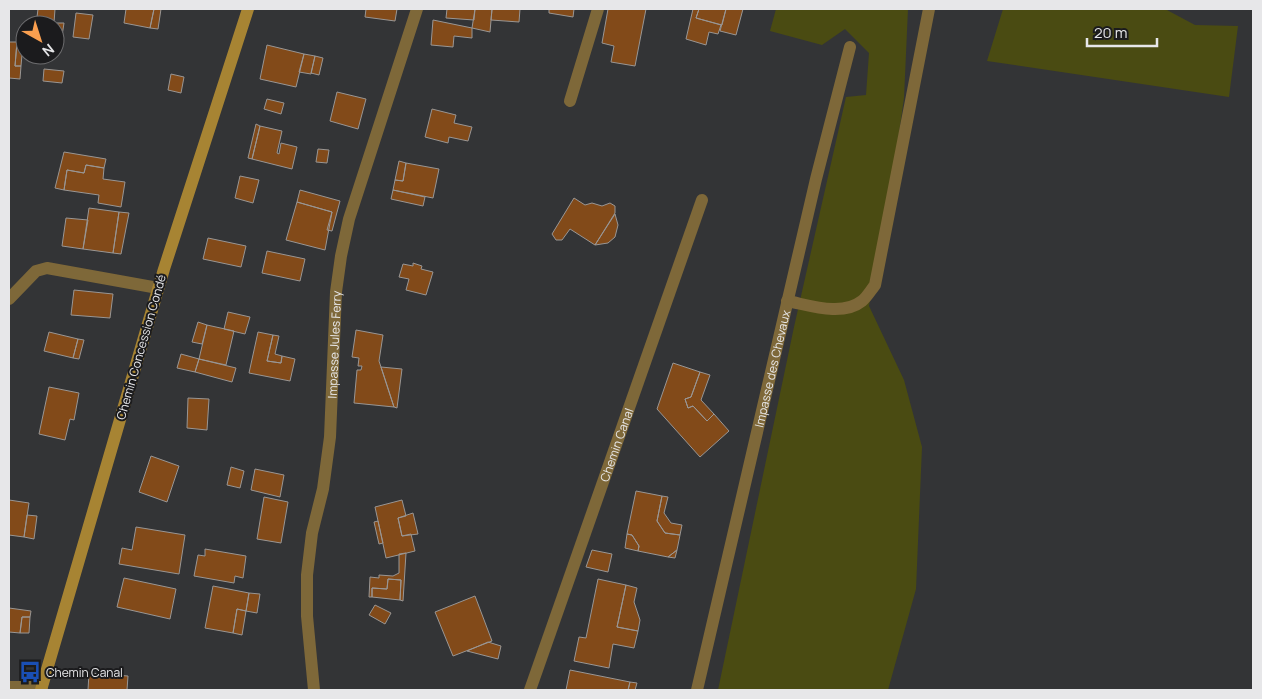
<svg xmlns="http://www.w3.org/2000/svg" width="1262" height="699" viewBox="0 0 1262 699" font-family="Manrope,sans-serif">
  <rect width="100%" height="100%" fill="#333436"/>
  <!-- green -->
  <path fill="#4a4b12" d="M776,9H908L904,98L890,196L869,306L904,380L922,447L916,589L888,690H718L794,327L846,97L866,95L869,53L845,29L822,45L770,31Z
    M1003,9H1165L1195,25L1238,26L1229,97L987,61Z"/>
  <!-- building -->
  <path fill="#824a19" stroke="#999694" d="M38,9H55L54,23H64L62,36L55,35V25H36Z
    M126,9H154L150,28L124,23Z
    M154,9H161L158,29L150,28Z
    M366,9H397L395,21L365,17Z
    M447,9H475L474,20L446,18Z
    M475,9H492L490,32L472,28Z
    M492,9H520L519,22L491,20Z
    M549,9H574L573,17L549,13Z
    M608,9H646L635,66L611,62L614,46L602,43Z
    M693,9H699L696,18L721,25L718,34L709,32L706,45L686,39Z
    M699,9H726L722,25L696,18Z
    M726,9H743L736,35L720,31Z
    M76,13L93,15L89,39L73,37Z
    M433,20L472,28V38L454,36L453,47L431,45Z
    M9,42H17L15,66H21L20,79L9,78Z
    M17,42L23,43L21,66H15Z
    M267,45L304,54L296,87L260,79Z
    M304,54L315,56L311,74L299,72Z
    M315,56L323,58L319,75L311,73Z
    M44,69L64,71L62,83L43,81Z
    M171,74L184,77L181,93L168,90Z
    M337,92L366,99L358,129L330,121Z
    M267,99L284,103L281,114L264,109Z
    M432,109L456,115L454,123L472,127L468,141L449,137L448,143L425,137Z
    M256,124L260,126L252,159L248,158Z
    M260,126L282,131L277,153L279,154L281,143L297,147L292,169L252,159Z
    M318,149L329,150L327,163L316,162Z
    M64,152L106,159L104,168L86,165L84,173L67,170L64,190L55,188Z
    M399,161L406,163L403,181L395,180Z
    M406,163L439,169L433,198L393,190L395,180L403,181Z
    M86,165L104,168L103,179L125,182L121,207L98,203L99,195L64,190L67,170L84,173Z
    M240,176L259,180L253,203L235,198Z
    M300,190L340,201L332,231L327,230L332,212L297,202Z
    M393,190L425,197L423,206L391,199Z
    M574,198L585,205L592,203L602,206L610,203L615,206V213L595,245L570,229L562,240H556L552,234Z
    M297,202L332,212L325,250L286,240Z
    M89,208L119,212L113,253L83,249Z
    M119,212L129,213L121,254L113,253Z
    M615,214L618,225L615,237L608,243L595,245Z
    M66,218L88,220L83,249L62,246Z
    M208,238L246,246L241,267L203,259Z
    M267,251L305,259L300,281L262,273Z
    M413,263L422,266L421,269L433,272L426,295L406,290L409,279L399,277L403,264L413,266Z
    M74,290L113,294L110,318L71,315Z
    M228,312L250,317L245,334L224,329Z
    M198,322L207,325L202,344L192,342Z
    M207,325L234,331L226,365L199,359Z
    M356,330L383,335L379,361L394,407L354,403L357,370H361L362,366H358L359,358L352,357Z
    M49,332L78,339L73,358L44,351Z
    M258,332L273,335L267,361L281,363L282,356L295,359L290,381L249,373Z
    M273,335L279,336L275,354L282,356L281,363L267,361Z
    M78,339L84,340L79,359L73,358Z
    M181,354L199,359L195,372L177,368Z
    M199,359L236,368L232,382L195,372Z
    M673,363L700,372L691,397L685,399L688,408L693,406L707,421L714,414L729,431L700,457L657,409Z
    M381,367L402,369L397,408L394,407Z
    M700,372L710,375L701,400L714,414L707,421L693,406L688,408L685,399L691,397Z
    M49,387L79,393L74,420L70,419L65,440L39,434Z
    M188,398L209,399L207,430L187,428Z
    M151,456L179,466L167,502L139,492Z
    M231,467L244,471L240,488L227,485Z
    M255,469L284,475L280,497L251,490Z
    M636,491L662,496L657,521L665,533L680,535L677,550L668,557L638,551L639,546L632,535L627,534Z
    M662,496L668,497L664,513L671,523L682,525L680,535L665,533L657,521Z
    M264,497L288,502L281,543L257,539Z
    M9,500L29,503L24,537L9,535Z
    M402,500L406,516L398,518L402,536L411,534L415,551L386,558L375,507Z
    M413,513L418,534L402,536L398,518Z
    M27,515L37,516L34,539L24,537Z
    M378,521L383,543L379,544L374,522Z
    M136,527L185,535L179,574L119,564L122,548L132,550Z
    M627,534L632,535L639,546L638,551L625,548Z
    M205,549L246,556L243,578L235,576L234,583L194,576L198,555L205,556Z
    M592,550L612,554L608,572L586,567Z
    M677,550L675,558L668,557Z
    M406,553L403,601L400,600L401,580L388,579L387,589L372,588V597H369L370,577L379,578V575L393,576L399,573V554Z
    M124,578L176,589L170,619L117,607Z
    M388,579L401,580L400,600L372,597V588L387,589Z
    M598,579L626,585L617,627L638,631L634,648L613,644L609,668L574,661L579,637L586,638Z
    M626,585L637,588L634,602L640,620L638,631L617,627Z
    M213,586L249,593L246,611L237,609L233,633L205,628Z
    M249,593L260,594L257,613L246,611Z
    M475,596L492,641L453,656L435,612Z
    M375,605L391,613L385,624L369,615Z
    M9,608L31,611L30,617H22L20,633L9,632Z
    M237,609L246,611L242,635L233,633Z
    M22,617H30L29,633H20Z
    M488,642L501,646L498,659L467,651Z
    M570,670L630,682L628,690H566Z
    M89,673L128,676L127,690H88Z
    M630,682L637,683L635,690H628Z"/>
  <g fill="none" stroke-linecap="round" stroke-linejoin="round">
    <!-- lane -->
    <path stroke="#7e6839" stroke-width="12" d="M787,301C809,305 842,317 862,301C867,297 871,290 875,285L929,9"/>
    <!-- street -->
    <g stroke="#7e6839" stroke-width="12">
      <path d="M570,101L598,9"/>
      <path d="M9,299L36,271L47,268L158,288"/>
      <path d="M9,687H42"/>
      <path id="s1" d="M314,690L307,616V575L312,533L323,489L330,437L336,292L341,256L349,219L417,9"/>
      <path id="s2" d="M530,690L702,200"/>
      <path id="s3" d="M697,690L816,179L850,47"/>
    </g>
    <!-- secondary -->
    <path stroke="#a78433" stroke-width="12" d="M41,690L164,269L248,9"/>
  </g>
  <!-- icons -->
  <defs>
    <g id="bus-bare" transform="scale(1.725)"><path d="M-5-6H5V4H4V6H2V4H-2V6H-4V4H-5ZM-3.5-4V0h7V-4ZM-3.5 1.2v1.5H-2V1.2ZM2 1.2v1.5H3.5V1.2Z" fill="#1a4fb4" stroke="#1b1b1d" stroke-width="2.5" paint-order="stroke"/></g>
  </defs>
  <g fill-rule="evenodd">
    <use href="#bus-bare" x="30" y="672"/>
  </g>
  <g text-anchor="middle" dominant-baseline="central" stroke-width="4" stroke-linejoin="round" paint-order="stroke">
    <!-- street labels -->
    <g font-size="12" fill="#e7e7e9" stroke="#1b1b1d">
      <text stroke="none"><textPath href="#s1" startOffset="348">Impasse Jules Ferry</textPath></text>
      <text transform="translate(141 347) rotate(-74)">Chemin Concession Condé</text>
      <text stroke="none"><textPath href="#s3" startOffset="330">Impasse des Chevaux</textPath></text>
      <text stroke="none"><textPath href="#s2" startOffset="260">Chemin Canal</textPath></text>
    </g>
    <!-- poi labels -->
    <g font-size="12" fill="#e7e7e9" stroke="#1b1b1d" text-anchor="start">
      <text x="46" y="672">Chemin Canal</text>
    </g>
  </g>
  <!-- border -->
  <rect width="1262" height="699" fill="none" stroke="#e7e7e9" stroke-width="20"/>
  <!-- north arrow -->
  <g transform="translate(40 40) rotate(141)"><circle r="24" fill="#1b1b1d" stroke="#6d6d6f"/>
  <path d="M0-4L9 19L0 12L-9 19Z" fill="#fa9f4f"/>
  <text y="-8" font-size="14" font-weight="bold" text-anchor="middle" fill="#e7e7e9">N</text>
  </g>
  <!-- scale -->
  <path d="M1087 38v8h70v-8" fill="none" stroke="#e7e7e9" stroke-width="2.5"/>
  <text x="1094" y="38" font-size="15" fill="#e7e7e9" stroke="#1b1b1d" stroke-width="4" paint-order="stroke">20 m</text>
</svg>
